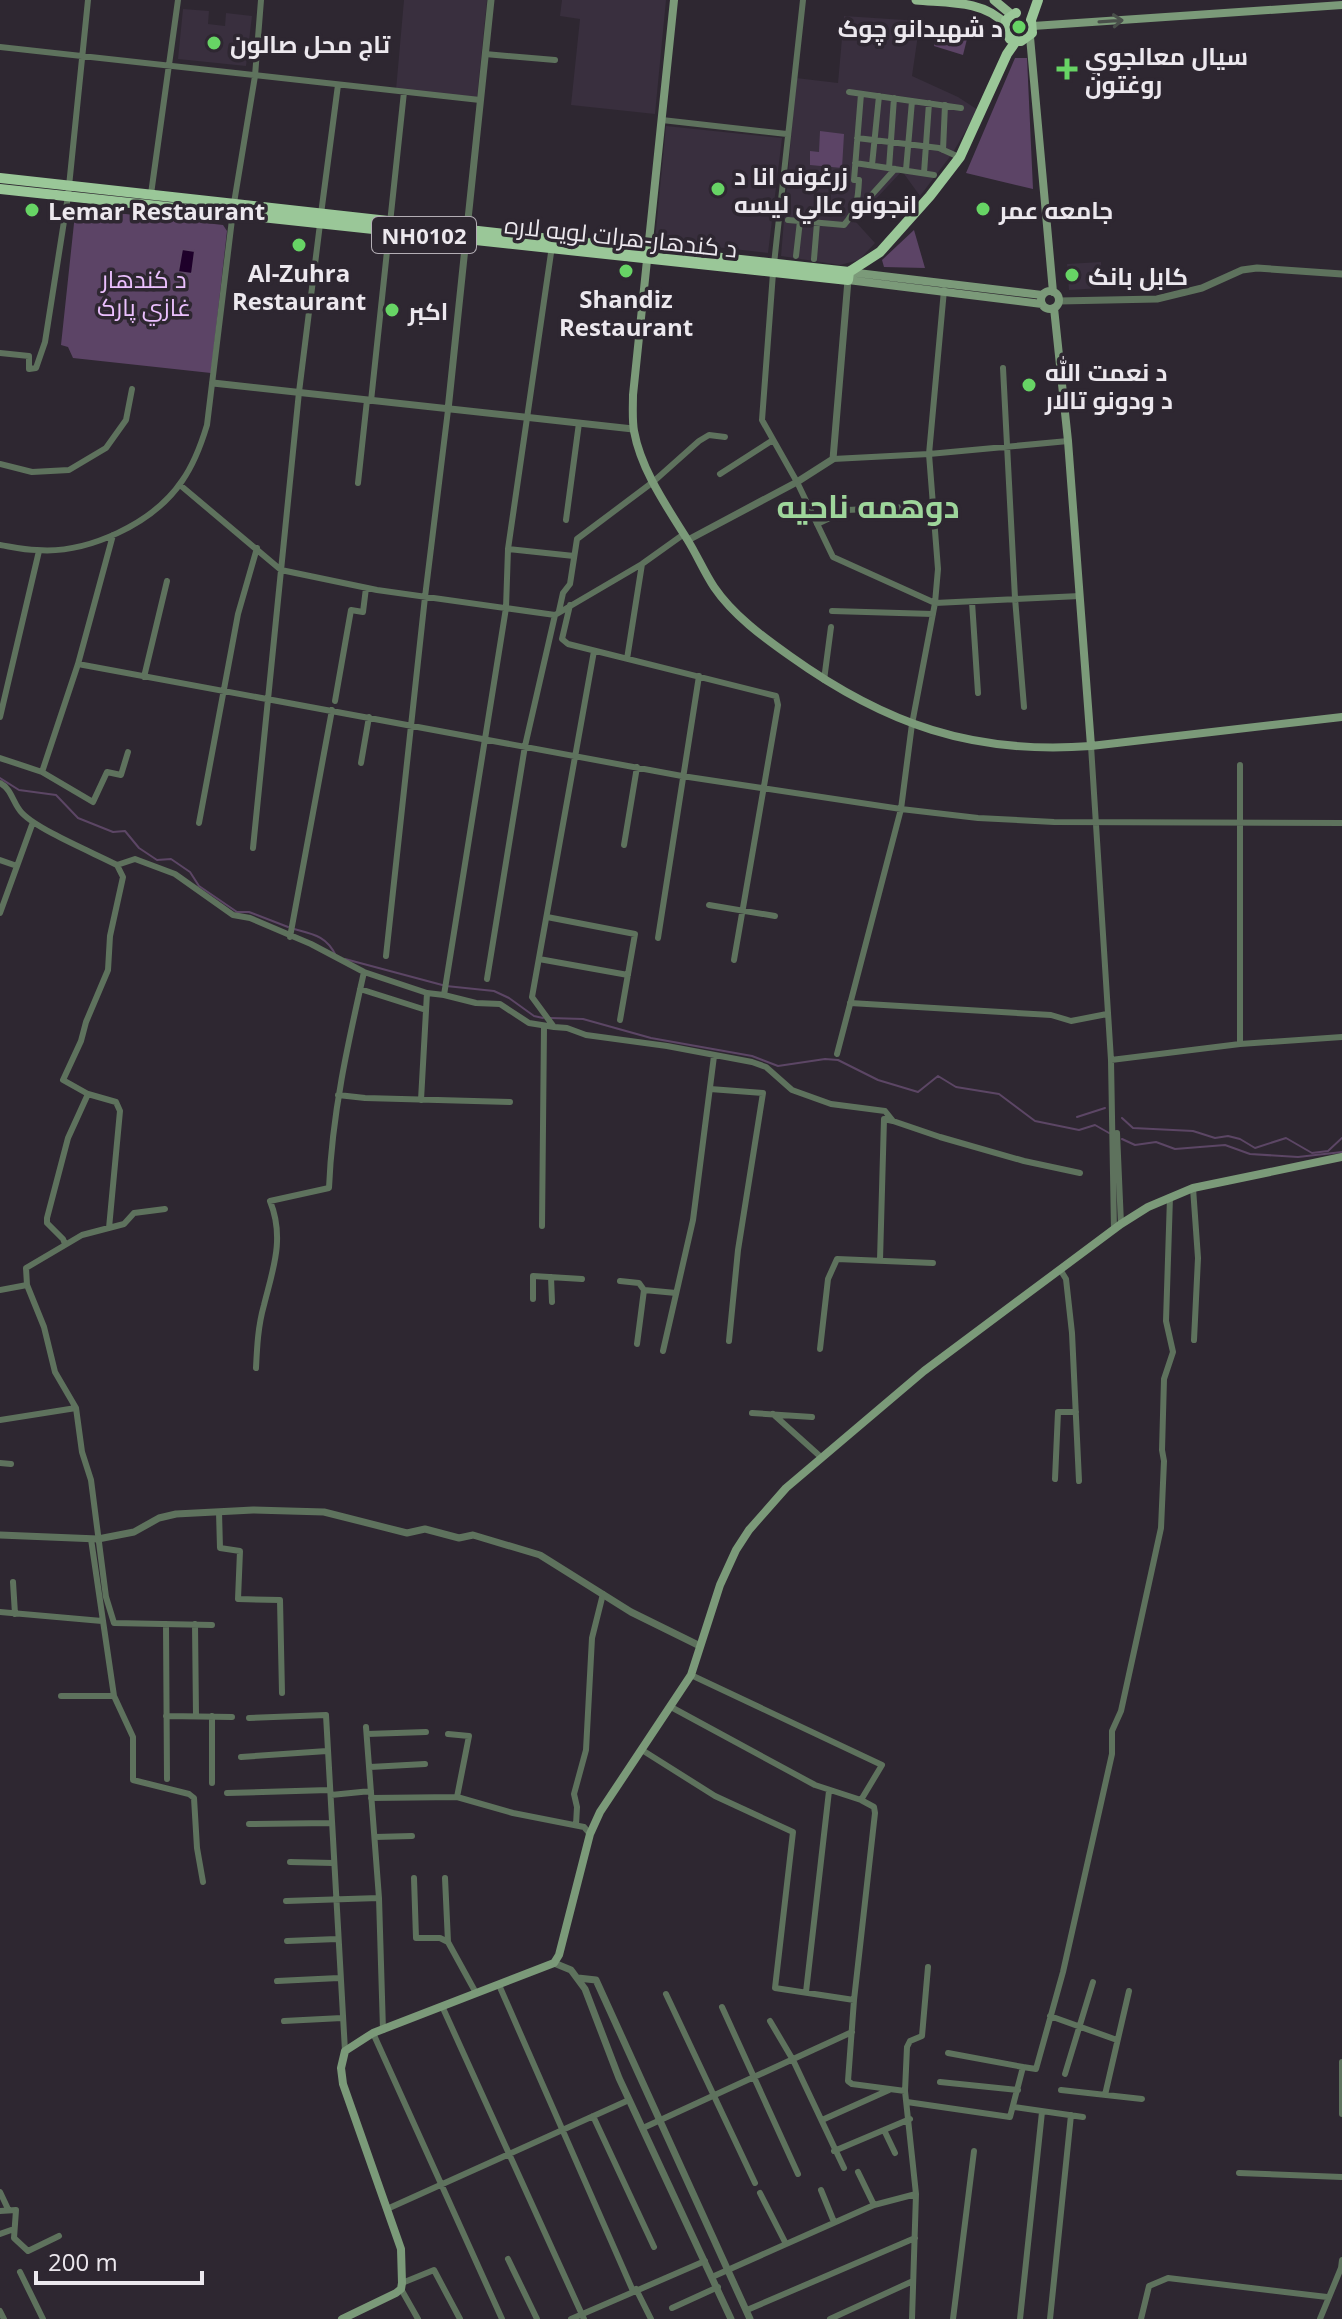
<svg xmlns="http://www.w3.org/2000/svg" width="1342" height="2319" viewBox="0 0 1342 2319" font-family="'Open Sans',Cairo,sans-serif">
  <rect width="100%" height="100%" fill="#2e2731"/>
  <!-- built -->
  <path fill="#392f3e" d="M404,0H487L477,97L396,90Z
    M562,0H666L655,114L571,105L580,19L560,16Z
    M183,9L209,11L208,24L225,26L226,13L252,16L246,66L178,59Z
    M844,16L920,21L912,76L958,97L978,110L952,154L920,196L902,171L855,221L875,243L859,260L840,265L781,256L796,78L838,83Z
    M666,126L782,138L768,253L655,240Z
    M1101,262L1102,288L1069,290L1067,264Z"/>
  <!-- green -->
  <path fill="#5c4466" d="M939,27L969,31L963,55L934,46Z
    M1015,58H1027L1033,189L966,173Z
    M820,131L844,134L842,168L810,165V151L819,152Z
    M81,209L223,225L227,231L211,373L73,358L68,347L61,345L75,214Z
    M914,230L925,268L884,267L882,260Z"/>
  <!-- water -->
  <path fill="#1e002a" stroke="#5c4665" stroke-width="2" d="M182,249L195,251L192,274L178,272Z"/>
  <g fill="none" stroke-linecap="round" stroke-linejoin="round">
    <!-- stream -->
    <path stroke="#5c4665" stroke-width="2" d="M0,778L19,790L56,795L78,818L113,832L125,831L139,848L157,860L171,859L190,872L199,886L237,912H249L288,927
      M294,929C313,934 327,936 336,956
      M345,959L446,986L494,991L509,998L534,1016L543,1018
      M550,1018L583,1019L651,1038L752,1056L778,1066L825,1059L838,1060L878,1080L918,1092L938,1076L956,1087L999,1094L1035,1121L1079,1130L1095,1125L1109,1133
      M1077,1117L1105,1108
      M1122,1118L1133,1128L1193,1131L1215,1138L1228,1136L1240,1139L1255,1148L1286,1138L1312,1153L1328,1151L1342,1138
      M1122,1139L1135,1145L1156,1142L1175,1149L1225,1145L1250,1154L1298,1157L1342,1152"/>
    <!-- minor -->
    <path stroke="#5e725d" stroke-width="6" d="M803,0L773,273L762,420L797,482L833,557L935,603L1080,596
      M0,47L480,100
      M485,54L555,60
      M849,92L961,108
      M662,120L787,134
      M857,138L939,148L959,157
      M943,150L945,105
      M855,163L934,175
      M872,165L879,96
      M889,168L894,98
      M906,170L912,101
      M924,173L929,103
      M151,194L178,0
      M859,209L895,169
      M321,214L338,85
      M788,220L844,225C857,210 858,200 859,180H854L861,94
      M796,256L800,221
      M814,259L817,223
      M0,353L29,356V369L36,368L45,342L68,196L88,0
      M1003,368L1015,598L1024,707
      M371,401L404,92
      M833,459L929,454L1068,441
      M0,464L32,472L69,470L106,448L126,420L132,389
      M720,474L773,440
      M358,483L367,400
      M180,485L281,570L377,590L555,615L642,564L684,534
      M566,520L579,423
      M817,524L847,510L931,506
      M0,545C12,547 24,550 37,550C87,554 153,524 182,481C194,464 201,445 207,425L234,203L255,76L261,0
      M508,549L574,556
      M972,602L978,693
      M570,605L562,639L568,644L776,696L778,705L734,960
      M559,611L563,593L570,584L577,539L653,482L699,441L709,435L725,437
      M832,611L933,614
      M594,651L532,997L554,1027L567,1028L586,1035L667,1046L752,1062L766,1067L792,1090L831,1104L885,1111L893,1121L940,1137L1024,1161L1080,1173
      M627,659L642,564
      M78,664L682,776L901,809L978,818L1054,822L1342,823
      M144,677L167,581
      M824,680L831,627
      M335,701L351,610L363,612L366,588
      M0,717L39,551
      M1091,746L1111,1060L1114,1230
      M0,758L42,772L93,802L107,772L121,775L128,752
      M361,763L369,717
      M42,772L78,664L113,535
      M0,783C12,789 13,804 22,813C38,830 94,853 117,865L123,877L110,936L108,970L86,1022L81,1041L63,1080L88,1094L68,1138L47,1218V1223L63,1239L65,1244
      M199,823L238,614L257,548
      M624,845L637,767
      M253,848L299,392L320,224
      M0,860L17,866
      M117,865L135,859L175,874L233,915L250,918L311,944L364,972L427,993L444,995L476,1003L500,1004L529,1023L554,1027
      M709,905L775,916
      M0,913L33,822
      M547,917L635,934L620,1020
      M290,937L332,710
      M658,938L699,676
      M386,956L425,597L448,410
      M539,959L628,975
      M487,979L525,746L555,615
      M360,989L426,1010
      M444,995L506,608L508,549L552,246
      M850,1003L1051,1015L1071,1021L1107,1014
      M1240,1044V765
      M837,1054L901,809L912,724L935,603L938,569L929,454L944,290
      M1111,1060L1240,1044L1342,1037
      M710,1089L763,1093L738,1250L729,1341
      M88,1094L116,1102L120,1111L109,1228
      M338,1095L365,1098L510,1102
      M421,1100L427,993
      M1117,1133L1121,1224
      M1193,1188L1198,1258L1194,1340
      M165,1209L134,1213L124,1224L82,1235L26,1268L27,1285L44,1327L55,1372L76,1408L82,1452L91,1480L106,1597L114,1623L212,1625
      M542,1226L544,1027
      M880,1260L884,1119L893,1121
      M1061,1271L1066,1279L1072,1333L1079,1481
      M551,1277L552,1302
      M620,1281L639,1283L644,1290L676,1293
      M0,1290L27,1285
      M533,1299V1276L582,1279
      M637,1344L644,1290
      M820,1349L828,1279L837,1259L933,1263
      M663,1351L693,1220L714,1056
      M256,1368C257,1347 258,1326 264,1305C273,1269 285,1238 270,1201L329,1188C332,1114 348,1043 364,972
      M752,1413L812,1417
      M773,1414L822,1458
      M0,1420L76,1408
      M0,1463L11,1464
      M1055,1479L1058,1412H1076
      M219,1512L220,1548L240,1551L238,1599L280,1600L282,1693
      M91,1539L114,1696L133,1737V1780L189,1794L194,1798L197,1848L203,1882
      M13,1582L15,1614
      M0,1612L102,1621
      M166,1624L167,1779
      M195,1624L196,1716
      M691,1675L882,1765L861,1800
      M61,1696H114
      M671,1707L815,1785L861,1800L874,1807L875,1813L854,2000L848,2081L852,2084L905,2091
      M166,1716L232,1717
      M249,1718L326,1715L345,2051
      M366,1727L379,1898L383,2030
      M367,1734L426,1732
      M448,1734L469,1736L457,1797
      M642,1750L715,1796L793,1832L775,1988L854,2000
      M241,1757L327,1751
      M370,1767L425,1764
      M212,1783V1716
      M227,1793L329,1790
      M331,1795L371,1791
      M371,1798L457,1797L513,1813L584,1827L590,1834
      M249,1824L331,1823
      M576,1825L577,1807L574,1794L586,1750L592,1638L603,1594
      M375,1837L412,1836
      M290,1862L333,1863
      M414,1878L416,1938H440L448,1942L476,1993
      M445,1878L448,1942
      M286,1901L379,1898
      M287,1941L337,1939
      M277,1981L339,1978
      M499,1985L633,2291
      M806,1992L829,1791
      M666,1994L755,2183
      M442,2006L584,2319
      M722,2007L798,2174
      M1050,2016L1117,2040
      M284,2021L342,2018
      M770,2021L793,2060L844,2168
      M373,2033L502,2319
      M948,2053L1023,2067
      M1342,2062V2114
      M1065,2074L1093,1982
      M940,2082L1018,2090
      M1061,2090L1142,2099
      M1105,2095L1129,1991
      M907,2102L1010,2117L1023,2067L1036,2069L1063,1972L1112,1754V1731L1121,1711L1161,1528L1164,1461L1162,1450L1164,1379L1173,1352L1166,1321L1170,1197
      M1014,2107L1083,2117
      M593,2116L654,2247
      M822,2120L889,2090
      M643,2128L852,2032
      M884,2130L895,2153
      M834,2151L910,2119
      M858,2172L874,2205
      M1239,2173L1342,2177
      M821,2190L834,2222
      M0,2192L8,2209
      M760,2193L786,2244
      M387,2209L629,2100
      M0,2211L16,2210L14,2238L28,2251L59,2236
      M0,2234L14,2229
      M508,2259L537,2319
      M20,2272L43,2319
      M712,2277L874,2205L916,2194
      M402,2283L434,2270L460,2319
      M401,2289L418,2319
      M636,2289L651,2319
      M672,2308L718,2287
      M747,2310L915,2238
      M0,2311L4,2319
      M571,2319L705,2261
      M830,2319L913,2281
      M912,2319L916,2194L905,2091L907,2047L910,2041L922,2036L928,1967
      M953,2319L974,2151
      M1020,2319L1042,2112
      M1050,2319L1071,2115
      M1141,2319L1149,2286L1168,2278L1327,2297
      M1320,2319L1341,2268L1342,2260"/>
    <!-- tertiary -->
    <path stroke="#5e725d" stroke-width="7" d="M1059,301L1157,299L1202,288L1242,270L1257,268L1342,274
      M213,383L633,429
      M448,410L491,0
      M688,540L797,482L833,459L848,280
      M0,1535L98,1539L134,1532L159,1518L176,1514L253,1510L324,1512L407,1533L425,1529L459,1538L473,1535L540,1555L631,1612L700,1646
      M554,1963L571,1970L585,1989L619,2078L731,2319
      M578,1978L596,1980L750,2319"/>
    <!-- secondary -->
    <path stroke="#7b9a79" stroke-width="8" d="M674,0L633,395C633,406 632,419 634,431C641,470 667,507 687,539C697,555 704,572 714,587C733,615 763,637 790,656C885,724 973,755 1091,746
      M1033,26L1342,5
      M1030,37L1053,292
      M849,272L1042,295
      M848,280L1042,304
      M1041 300a9 9 0 1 1 18 0a9 9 0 1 1-18 0Z
      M1054,308L1068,441L1091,746L1342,717
      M342,2319L396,2293L401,2289L402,2283L401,2249L343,2084L341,2068L345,2051L373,2033L554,1963L559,1955L590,1834L600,1812L691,1675L720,1585L736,1550L749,1530L786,1488L924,1371L1121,1224L1148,1207L1193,1188L1342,1157"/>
    <!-- primary -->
    <path stroke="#91b98e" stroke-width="9" d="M916,0C946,3 984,0 1005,24
      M994,0L1012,15"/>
    <!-- trunk -->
    <path stroke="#9ac798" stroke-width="10" d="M1016,13L1006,20L1005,29L1010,39L1021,41L1032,33L1031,20L1038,0
      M0,178L849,272L880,252L930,196L960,157L1007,54L1016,41
      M0,189L848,280L849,272"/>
  </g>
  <!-- one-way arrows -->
  <defs><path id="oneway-shaft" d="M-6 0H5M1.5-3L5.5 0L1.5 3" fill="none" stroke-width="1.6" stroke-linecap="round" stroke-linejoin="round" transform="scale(2)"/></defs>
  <use stroke="#494f4a" href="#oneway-shaft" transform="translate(1111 21) rotate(-4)"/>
  <!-- markers -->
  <g fill="#67d465" stroke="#2e2731" stroke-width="3">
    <circle cx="1019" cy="27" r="8"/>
    <circle cx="214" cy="43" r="8"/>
    <path d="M1063 57h8v8h8v8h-8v8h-8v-8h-8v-8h8z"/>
    <circle cx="718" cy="189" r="8"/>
    <circle cx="983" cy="209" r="8"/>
    <circle cx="32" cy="210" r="8"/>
    <circle cx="299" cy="245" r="8"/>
    <circle cx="626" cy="271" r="8"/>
    <circle cx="1072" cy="275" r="8"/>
    <circle cx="392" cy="310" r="8"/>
    <circle cx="1029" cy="385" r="8"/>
  </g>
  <g text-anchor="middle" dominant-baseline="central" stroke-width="7" stroke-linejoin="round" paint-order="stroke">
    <!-- shield labels -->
    <rect fill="#2e2731" stroke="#b3aeb5" stroke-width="2" x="372" y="217" width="104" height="36" rx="6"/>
    <g font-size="22" font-weight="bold" fill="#ece8ee">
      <text x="424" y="235">NH0102</text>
    </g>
    <!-- poi labels -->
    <g font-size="24" font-weight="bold" fill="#ece8ee" stroke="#2e2731" text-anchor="start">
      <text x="1003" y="27" text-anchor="end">د شهيدانو چوک</text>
      <text x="230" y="43">تاج محل صالون</text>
      <text x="1085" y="55">سيال معالجوي<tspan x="1085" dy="28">روغتون</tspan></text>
      <text x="734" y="175">زرغونه انا د<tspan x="734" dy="28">انجونو عالي لیسه</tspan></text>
      <text x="999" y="209">جامعه عمر</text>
      <text x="48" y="210">Lemar Restaurant</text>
      <text x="299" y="272" text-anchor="middle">Al-Zuhra<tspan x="299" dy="28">Restaurant</tspan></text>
      <text x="1088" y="275">کابل بانک</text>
      <text x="626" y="298" text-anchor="middle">Shandiz<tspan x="626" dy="28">Restaurant</tspan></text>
      <text x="408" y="310">اکبر</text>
      <text x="1045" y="371">د نعمت الله<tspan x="1045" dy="28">د ودونو تالار</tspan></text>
    </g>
    <!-- street labels -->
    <g font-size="24" fill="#ece8ee" stroke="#2e2731">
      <text transform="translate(621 236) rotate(6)">د کندهار-هرات لويه لاره</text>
    </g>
    <!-- park labels -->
    <g font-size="24" fill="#ebc0fe" stroke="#2e2731">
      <text x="144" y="278">د کندهار<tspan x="144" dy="28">غازي پارک</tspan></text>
    </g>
    <!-- district labels -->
    <g font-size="32" font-weight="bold" fill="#9ed69b" stroke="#2e2731">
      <text x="868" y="505">دوهمه ناحیه</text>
    </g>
  </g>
  <!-- scale -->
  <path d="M36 2271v12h166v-12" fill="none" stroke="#ece8ee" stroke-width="4"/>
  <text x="48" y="2271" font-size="24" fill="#ece8ee" stroke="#2e2731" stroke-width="6" paint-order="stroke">200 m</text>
</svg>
